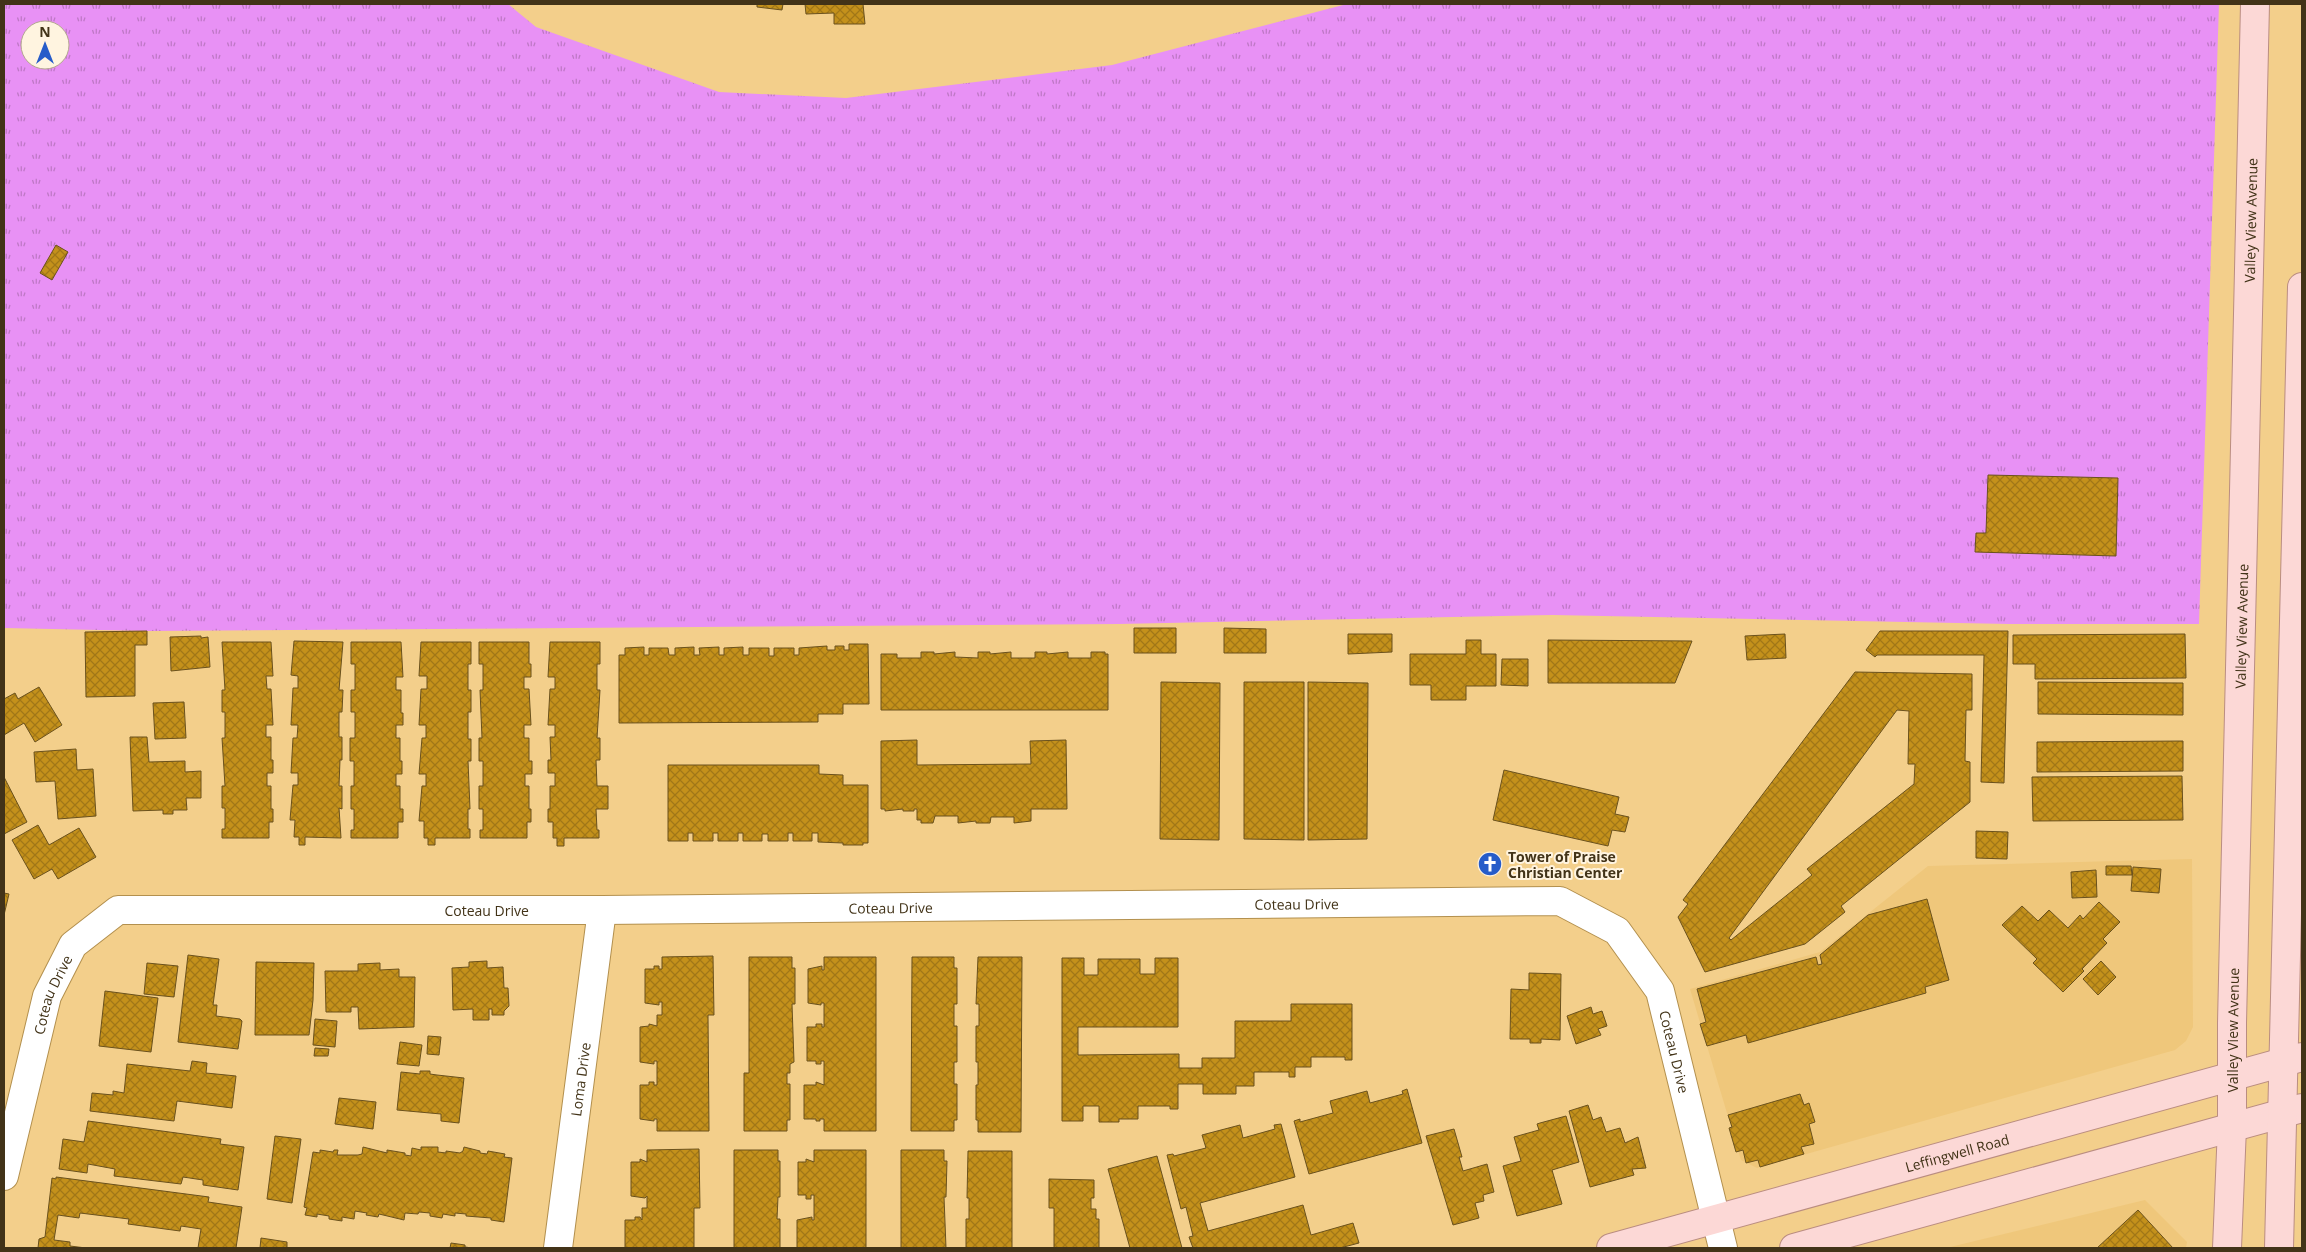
<svg xmlns="http://www.w3.org/2000/svg" width="2306" height="1252" viewBox="0 0 2306 1252" font-family="'Open Sans',sans-serif">
  <defs>
    <pattern id="grass-tufts" width="24" height="20" patternUnits="userSpaceOnUse" patternTransform="scale(1.25)"><rect width="24" height="20" fill="#e891f5"/><path d="M3 7l-1-3M5 7V3M7 7l1-3M15 17l-1-3M17 17v-4M19 17l1-3" fill="none" stroke="#be77c5"/></pattern>
    <pattern id="building-cross-hatch" width="8" height="8" patternUnits="userSpaceOnUse" patternTransform="scale(1.25)"><rect width="8" height="8" fill="#c4911b"/><path d="M0 0l8 8M0 8l8-8" fill="none" stroke="#a17717"/></pattern>
  </defs>
  <rect width="100%" height="100%" fill="#f3cf8b"/>
  <!-- built -->
  <path fill="#efc77b" d="M2192,859L2193,1027L2186,1041L2175,1050L1757,1168L1741,1160L1690,989L1820,952L1928,866Z
    M2145,1200L2187,1242L2186,1248H1946Z"/>
  <!-- grass -->
  <path fill="url(#grass-tufts)" fill-rule="evenodd" d="M4,4H508L536,27L719,92L846,98L1112,65L1347,4H2219L2199,624H2009L1553,615L1119,624L147,631L4,628ZM30,30H60V60H30Z"/>
  <!-- building -->
  <path fill="url(#building-cross-hatch)" stroke="#6a511d" fill-rule="evenodd" d="M757,4H783L782,10L757,7Z
    M805,4H863L865,24H834V13L806,14Z
    M56,245L68,252L52,280L40,273Z
    M1988,475L2118,478L2116,556L1975,552L1976,533H1986Z
    M1134,628H1176V653H1134Z
    M1224,628L1266,629V653H1224Z
    M147,631V645H135V696L86,697L85,632Z
    M1880,631H2008L2004,783L1981,782L1984,655H1877L1875,657L1866,650Z
    M1348,634H1392V652L1348,654Z
    M1785,634L1786,658L1747,660L1745,636Z
    M2185,634L2186,678L2035,679V664H2013V635Z
    M201,636V638L208,637L210,667L171,671L170,637Z
    M1466,640H1481V654H1496V686H1466V700H1431V685H1410V654H1466Z
    M1548,640L1692,641L1675,683H1548Z
    M294,641L343,642L339,690H343L342,712H339V737H342V760H340L339,786H342V809L339,808L341,838L305,837V845H299V837H294L295,820H290L293,785H298V773H291L293,738H297L298,725H291L293,688H298V676L291,675Z
    M222,642H271L273,676H266L267,689H271L273,725H266V737H271V760H273V773H267V786H271V809H273V822H269V838H222V829H225V808H222V786H225L222,738H225V712H222V690H225Z
    M351,642H401L403,677H396V690H401V713H403V725H396V738H400V761H402V774H396V786H400V809H403V822H398V838H351V830H354V809H351V786H354V761H350V738H355V712H351V690H355V664H351Z
    M421,642H471V664H468V690H471V712H468V739H471V761H468L470,809H468V829H470V838H435V845H428V838H424V821H419L422,786H426V774H419L422,738H426V725H419L421,689H427V676H419Z
    M479,642H529V664H531V677H524V689H529L531,725H524V738H529V761H532V774H525V786H529V809H531V822H527V838H480V830H483V809H479V786H483V761H479V738H482L480,690H483V664H479Z
    M550,642H600V664H597V690H600L597,738H600V760H596L597,786H608V809H596L597,830H599V838H564V846H557V838H553V822H548V809H550V786H555V773H548V760H551L550,737H555V725H548L550,689H555V677H548Z
    M849,644H868L869,704H843V714H818V722L619,723V655H625V648L644,647V655H649V648H668L669,655H675V648L694,647V655H700L699,648L719,647V655H724V648L743,647V655H749V648H769V656H774V648H794V655H799V648L827,646V650H835V646H844V650H849Z
    M921,652H934V654L955,652V657L978,658V652H990V654L1011,652V658H1035V652H1047V654L1068,652V658H1091V652H1105V654H1108V710H881V654H897V658H921Z
    M1502,659H1528V686L1501,685Z
    M1855,672L1972,674V710H1966L1965,761L1970,762V802L1841,906L1845,912L1805,944L1705,972L1678,917L1688,904L1683,900ZM1897,710L1909,711L1908,764H1915L1914,784L1807,869L1812,875L1731,940L1729,938Z
    M1161,682L1220,683L1219,840L1160,839Z
    M1244,682H1304V840L1244,839Z
    M1308,682L1368,683L1367,839L1308,840Z
    M2038,682L2183,683V715L2038,714Z
    M39,687L62,725L35,742L24,723L4,735V699L15,693L18,699Z
    M184,702L186,738L155,739L153,703Z
    M130,737H147L149,762L185,761V772L201,771V798H186L187,810H173V814H163V810L133,811Z
    M917,740V765L1031,764L1030,741L1066,740L1067,809H1031V821L1014,823V817H991L990,823H976V821L958,823V816H935L933,823H921V820H917V809H914V811H903V809L885,811V809H881V741Z
    M2183,741V771L2037,772V742Z
    M76,749L77,770L93,769L96,816L58,819L55,781L36,782L34,752Z
    M668,765H819V774L843,775V785H868V843H863V845H843V843L818,842V833H812V841H793V833H788V841H768V834H762V841H743V833H738V841H718V833H713V841H693V833H688V841H668Z
    M1504,770L1619,797L1615,814L1629,817L1625,832L1612,830L1608,846L1493,820Z
    M2182,776L2183,820L2033,821L2032,777Z
    M4,777L27,822L4,834Z
    M38,825L49,845L79,828L96,857L58,879L52,869L34,879L12,840Z
    M1976,831L2008,832L2007,859L1976,858Z
    M2106,866H2131L2132,875H2106Z
    M2133,867L2161,869L2159,893L2131,891Z
    M2096,870L2097,897L2072,898L2071,872Z
    M4,893L9,894L4,915Z
    M1927,899L1949,980L1925,987L1926,993L1748,1043L1746,1035L1707,1046L1700,1024L1706,1022L1697,989L1816,957L1818,965L1822,964L1820,955L1868,915Z
    M2099,902L2120,922L2103,939L2107,943L2082,969L2084,971L2063,992L2033,963L2037,959L2002,925L2022,906L2038,921L2049,910L2068,928L2080,915L2083,919Z
    M188,955L219,959L213,1005H217L216,1016L240,1019L242,1021L238,1049L178,1042Z
    M713,956L714,1015H708L709,1131H657V1119H654V1121L640,1119V1085H649V1082H654V1085H657V1061H654V1064L640,1062V1027L649,1026V1024L657,1026V1015H662V1002H659V1005L645,1003V969H654V966H659V969H662V957Z
    M749,957H792V968H795V1004H792L794,1062L790,1064V1073H787V1084H790V1120H787V1131H744V1073H749Z
    M824,957H876V1131H824V1119H820V1121H816V1119H804V1085H816V1082L824,1085V1061H821V1064H816V1061H807V1027H816V1024H822V1027H824V1003H821V1005L808,1003V969L822,966V970H824Z
    M912,957H954V968H957V1004H954V1026H957V1062H954V1084H957V1120H954V1131H911Z
    M978,957H1022L1021,1132H978V1120H976V1085H978V1062H976V1026H979V1004H976Z
    M1062,958H1084V975H1098V959H1140V974H1155V958H1178V1027H1078V1055L1179,1054V1068H1202V1058H1235V1021H1291V1004H1352V1060H1345V1057H1311V1067H1295V1077H1289V1072H1254V1086H1236V1094H1203V1084H1178V1109H1170V1106H1138V1119H1119V1122H1099V1106H1083V1121H1062Z
    M487,961V968L503,967L504,988H508L509,1006L504,1011V1015H492V1009H489V1020H473V1009L453,1010L452,968L469,967V962Z
    M2101,961L2116,977L2098,995L2083,979Z
    M256,962L314,963L313,1000L309,1035H255Z
    M147,963L178,966L174,997L144,994Z
    M380,963V970L399,969V977H415L414,1027L359,1029L358,1007H351V1012H326L325,971H358V964Z
    M1529,973L1561,974L1560,1040L1541,1039V1043H1530V1039H1510L1511,989L1529,990Z
    M105,991L158,998L151,1052L99,1046Z
    M1591,1007L1593,1014L1602,1011L1607,1026L1598,1029L1601,1035L1576,1044L1567,1016Z
    M315,1019L337,1021L335,1047L313,1045Z
    M428,1036L441,1037L439,1055L427,1054Z
    M400,1042L422,1045L419,1066L397,1064Z
    M315,1048L329,1049L328,1056H314Z
    M192,1061L207,1063L206,1073L236,1076L232,1108L177,1101L174,1121L90,1111L92,1093L113,1095V1091L124,1093L127,1064L190,1071Z
    M420,1071H430V1074L437,1075L464,1078L459,1123L441,1121V1114L397,1110L401,1072L420,1074Z
    M1407,1089L1422,1143L1309,1174L1294,1121L1300,1119V1122L1333,1113L1330,1101L1367,1091L1370,1103L1403,1094L1402,1091Z
    M1800,1094L1804,1105L1809,1103L1815,1122L1809,1124L1814,1144L1801,1147L1804,1154L1760,1167L1758,1160L1746,1163L1743,1150L1736,1152L1729,1128L1732,1127L1728,1115Z
    M339,1098L376,1102L373,1129L335,1124Z
    M1588,1105L1593,1120L1601,1117L1606,1132L1620,1128L1625,1143L1638,1137L1646,1168L1632,1169L1634,1175L1590,1187L1569,1111Z
    M1566,1116L1579,1162L1552,1170L1562,1204L1517,1216L1503,1166L1521,1161L1514,1137L1539,1130L1537,1124L1540,1123Z
    M88,1121L221,1139L220,1144L244,1147L238,1190L203,1185V1180L183,1177L181,1184L114,1176L115,1169L88,1164L87,1173L59,1169L63,1139L84,1142Z
    M1281,1124L1295,1177L1200,1203L1208,1231L1303,1205L1311,1235L1353,1223L1359,1243L1340,1248H1193L1189,1237L1193,1236L1186,1207L1181,1209L1167,1155L1173,1154L1174,1156L1206,1148L1202,1135L1240,1125L1243,1138L1275,1129L1274,1125Z
    M1454,1129L1462,1157H1459L1463,1171L1487,1164L1494,1192L1483,1195L1484,1201L1475,1203L1479,1218L1453,1225L1426,1136Z
    M275,1136L301,1139L292,1203L267,1199Z
    M363,1147L387,1153V1150L405,1153V1155L411,1156L412,1148L421,1150V1147H438V1152L446,1153V1151L460,1153L463,1151L464,1147L480,1151V1153L487,1154L488,1151L505,1154L504,1157L512,1158L504,1222L491,1220V1218L466,1216V1214L455,1213V1216L443,1214L442,1218L430,1216V1213L419,1212L418,1214L405,1213L404,1220L379,1214L378,1217L366,1215L367,1213L355,1211L354,1219L342,1217V1221L329,1219V1216L317,1214V1217L305,1215L307,1208L304,1207L313,1152L320,1153V1150L333,1152L334,1150H338L337,1155H358L362,1154Z
    M699,1149L700,1208H694V1248H625V1220H635V1217H640L642,1220V1208H647V1196L645,1198L631,1196V1162H640V1159L647,1162V1150Z
    M734,1150H778V1161H780V1197H778L777,1219H780V1248H734Z
    M814,1150H866V1248H797V1220L812,1217V1220H814V1195H811V1199H806V1195H798V1162H806V1159L814,1162Z
    M901,1150H944V1161H947L946,1197H944L946,1248H901Z
    M968,1151H1012V1248H966V1219H969V1198H967Z
    M1157,1156L1182,1248H1130L1108,1169Z
    M56,1177L209,1197L208,1202L242,1207L236,1248H198L201,1229L181,1226L180,1231L128,1224L129,1219L80,1213L79,1218L58,1215L54,1240L70,1242V1246L86,1248H38L39,1239L45,1237L52,1178L56,1179Z
    M1049,1179L1094,1180V1198H1091V1209H1096V1219H1099V1248H1054V1208H1049Z
    M2138,1210L2173,1248H2097Z
    M261,1238L287,1242V1248H260Z
    M451,1243L465,1245V1247L472,1248H450Z"/>
  <g fill="none" stroke-linecap="round" stroke-linejoin="round">
    <!-- minor casing -->
    <g stroke="#b3904e" stroke-width="30">
      <g id="minor">
        <path id="s1" d="M4,1176L47,996L73,945L118,910H602L1560,901L1617,931L1660,991L1723,1248"/>
        <path id="s2" d="M558,1248L602,910"/>
      </g>
    </g>
    <!-- major casing -->
    <g stroke="#ba8d81" stroke-width="30">
      <g id="major">
        <path id="s3" d="M1611,1248L2302,1057"/>
        <path d="M1794,1248L2302,1108"/>
        <path id="s4" d="M2227,1248L2232,1127V1023L2255,4"/>
        <path d="M2279,1248L2302,287"/>
      </g>
    </g>
    <!-- minor -->
    <use href="#minor" stroke="#fff" stroke-width="28"/>
    <!-- major -->
    <use href="#major" stroke="#fcd8d6" stroke-width="28"/>
  </g>
  <!-- icons -->
  <defs>
    <g id="church-disc" transform="scale(1.25)"><circle r="9.5" fill="#265cc9" stroke="#fff4e0"/><path d="M-1.2-6h2.4v3.5h3.3v2.4h-3.3V6h-2.4V-.1h-3.3v-2.4h3.3Z" fill="#fff"/></g>
  </defs>
  <g fill-rule="evenodd">
    <use href="#church-disc" x="1490" y="864"/>
  </g>
  <g text-anchor="middle" dominant-baseline="central" stroke-width="4" stroke-linejoin="round" paint-order="stroke">
    <!-- street labels -->
    <g font-size="14" fill="#423318" stroke="#fff4e0">
      <text stroke="none"><textPath href="#s4" startOffset="1028">Valley View Avenue</textPath></text>
      <text stroke="none"><textPath href="#s4" startOffset="622">Valley View Avenue</textPath></text>
      <text stroke="none"><textPath href="#s1" startOffset="1478">Coteau Drive</textPath></text>
      <text stroke="none"><textPath href="#s1" startOffset="1072">Coteau Drive</textPath></text>
      <text stroke="none"><textPath href="#s1" startOffset="668">Coteau Drive</textPath></text>
      <text stroke="none"><textPath href="#s1" startOffset="188">Coteau Drive</textPath></text>
      <text stroke="none"><textPath href="#s4" startOffset="218">Valley View Avenue</textPath></text>
      <text stroke="none"><textPath href="#s1" startOffset="1942">Coteau Drive</textPath></text>
      <text stroke="none"><textPath href="#s2" startOffset="170">Loma Drive</textPath></text>
      <text stroke="none"><textPath href="#s3" startOffset="359">Leffingwell Road</textPath></text>
    </g>
    <!-- poi labels -->
    <g font-size="14" font-weight="bold" fill="#423318" stroke="#fff4e0" text-anchor="start">
      <text x="1508" y="856">Tower of Praise<tspan x="1508" dy="16">Christian Center</tspan></text>
    </g>
  </g>
  <!-- border -->
  <rect width="2306" height="1252" fill="none" stroke="#423318" stroke-width="10"/>
  <!-- north arrow -->
  <g transform="translate(45 45)"><circle r="24" fill="#fff4e0" stroke="#b3a790"/>
  <path d="M0-4L9 19L0 12L-9 19Z" fill="#265cc9"/>
  <text y="-8" font-size="14" font-weight="bold" text-anchor="middle" fill="#423318">N</text>
  </g>
</svg>
